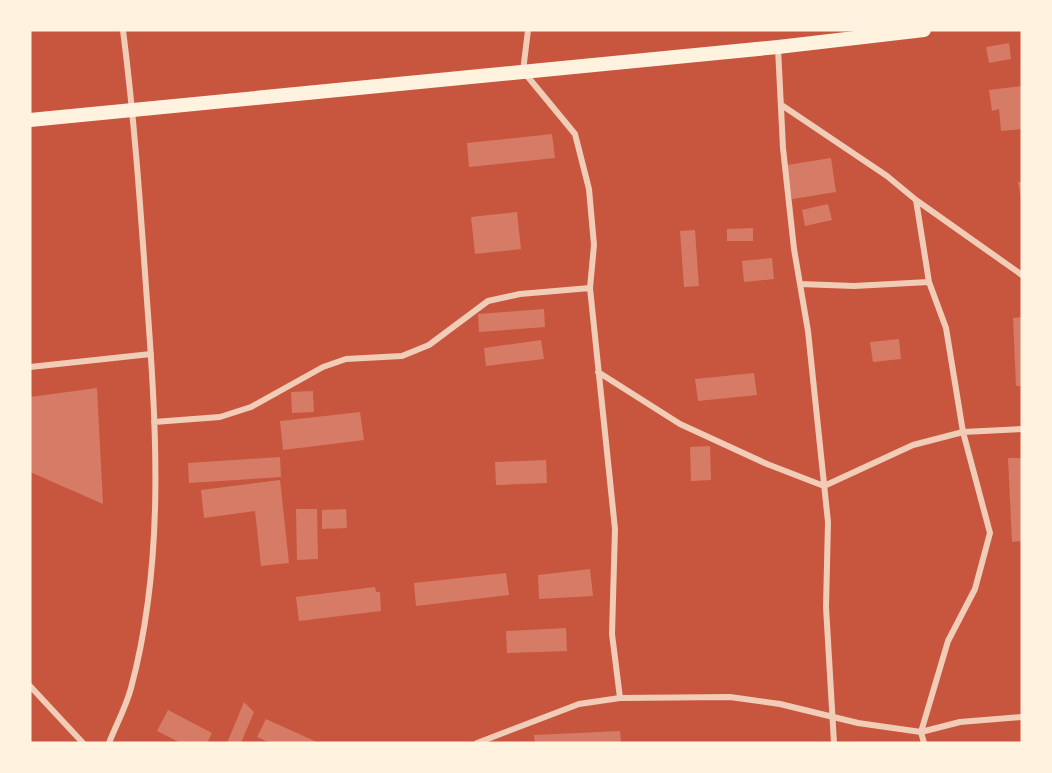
<svg xmlns="http://www.w3.org/2000/svg" width="1052" height="773" viewBox="0 0 1052 773" font-family="Barlow,sans-serif">
  <rect width="100%" height="100%" fill="#c8553d"/>
  <!-- building -->
  <path fill="#d67c66" d="M1009,43L1011,59L989,63L986,47Z
    M1022,86V129L1001,131L999,109L992,111L989,90Z
    M552,134L555,158L469,167L467,143Z
    M831,158L836,192L792,199L787,165Z
    M1018,182H1022V197H1021Z
    M828,204L832,220L805,226L802,210Z
    M517,212L521,249L475,254L471,217Z
    M753,228V241H727V229Z
    M695,230L699,286L684,287L680,231Z
    M772,258L774,279L744,282L742,261Z
    M544,309L545,327L479,332L478,314Z
    M1022,317V386H1016L1013,318Z
    M899,339L901,359L873,362L870,342Z
    M541,340L544,359L486,366L484,348Z
    M754,373L757,395L698,401L695,379Z
    M97,388L103,504L30,472V397Z
    M313,391L314,412L292,413L291,392Z
    M360,412L364,440L283,450L280,421Z
    M710,446L711,480L691,481L690,447Z
    M280,457L281,477L189,483L188,463Z
    M1008,458H1022V541L1012,542Z
    M546,460L547,483L496,485L495,462Z
    M280,480L289,563L261,566L255,511L204,518L201,490Z
    M296,509H317L318,559L297,560Z
    M346,509L347,528L322,529V510Z
    M590,569L593,596L539,599L538,575Z
    M506,573L509,595L416,606L414,583Z
    M375,587L376,592H380L381,611L299,621L296,597Z
    M566,628L567,651L507,653L506,631Z
    M244,702L254,712L241,743H227Z
    M168,710L212,733L207,743H181L157,731Z
    M266,719L319,743H270L257,737Z
    M620,731L621,743H535L534,735Z"/>
  <g fill="none" stroke-linecap="round" stroke-linejoin="round">
    <!-- minor -->
    <path stroke="#f1ccb7" stroke-width="6" d="M528,30L523,71L575,134L589,189L594,245L590,288L615,529L612,634L620,698
      M778,48L783,148L794,249L808,331L828,522L826,607L834,743
      M783,106L887,176L916,200L1022,275
      M916,200L929,282L946,328L963,432L990,533L975,589L948,641L921,732L924,743
      M800,284L854,286L929,282
      M30,367L151,354
      M598,372L680,424L767,464L824,486L913,445L963,432L1022,429
      M154,422L220,417L251,407L323,367L346,359L402,356L429,345L488,301L520,294L590,288
      M30,686L83,743
      M109,743C116,725 126,707 131,688C166,558 156,421 146,287C140,201 134,116 123,30
      M477,743L579,704L620,698L730,697L780,704L858,723L921,732L960,722L1022,717"/>
    <!-- primary -->
    <path stroke="#fff3e0" stroke-width="14" d="M30,120L778,47L924,30"/>
  </g>
  <!-- border -->
  <rect width="1052" height="773" fill="none" stroke="#fff3e0" stroke-width="63"/>
</svg>
